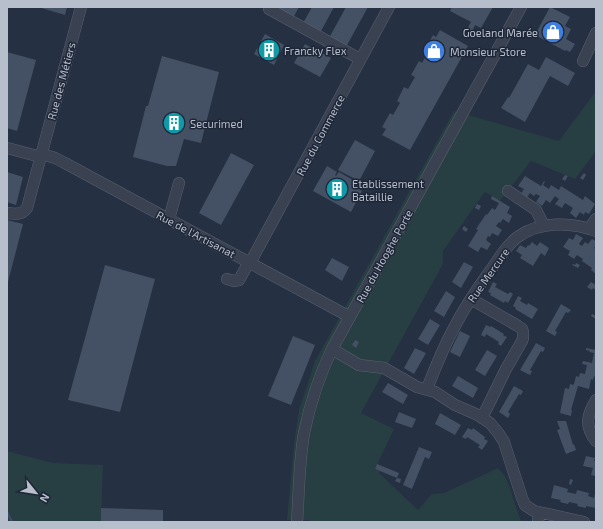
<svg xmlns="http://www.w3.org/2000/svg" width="603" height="529" viewBox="0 0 603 529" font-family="'Exo 2',sans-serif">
  <rect width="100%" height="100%" fill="#253042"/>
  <!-- green -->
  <path fill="#273e43" d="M596,91V151L575,179L531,161L500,201L485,192L443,251V264L361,413L394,429L375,469L379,471V473L418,510L432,494L444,493L498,468L505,476L509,485L521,522H310L309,520H287L294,444L299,410L315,361L454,111L559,141Z
    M7,451L53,463L103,465L101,522H7Z"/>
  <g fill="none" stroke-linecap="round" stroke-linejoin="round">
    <!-- stream -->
    <path stroke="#3b4c6b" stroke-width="2.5" d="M7,512L12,522"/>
  </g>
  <!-- building -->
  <path fill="#445064" d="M38,7H67L65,15Z
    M277,7H299L293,18Z
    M312,7H334L320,33L303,23Z
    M346,7H368L346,47L329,38Z
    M452,7H493L481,28L475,25L472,32L467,29L471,22L450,11Z
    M550,7L570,17L565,26L571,29L566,39L575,44L570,52L566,50L565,51L535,35Z
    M440,30L468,46L410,150L382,135L386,129L382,127L390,113L393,115L400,103L397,101L404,87L408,89L415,77L411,75L419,61L422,63L429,50L425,49L433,35L436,37Z
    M265,34L284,45L274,65L254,54Z
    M305,44L331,58L320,77L294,63Z
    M7,52L36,60L17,131L7,128Z
    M162,56L219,72L201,143L184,139L176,166H167L133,157L146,106H148Z
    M546,57L575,73L568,86L550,76L525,122L501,108L508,97L509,98L528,64L539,70Z
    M355,140L375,151L359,181L338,170Z
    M231,153L254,165L221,225L199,213Z
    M327,166L337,172L335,175L336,176L339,172L358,183L356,187L362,191L351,212L313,191Z
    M7,172L23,177L16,205L7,202Z
    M584,173L586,175L583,180L580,178Z
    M565,175L568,176L565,181L562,179Z
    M525,176L541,186L544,181L545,182L543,185L549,189L551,185L559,190L561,186L583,200L585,196L595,204L589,214L585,212L584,215L580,212L576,218L570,213L573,208L565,203L562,208L555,204L559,199L555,196L550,203L546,200L542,206L536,202L540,196L536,194L534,196L530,193L526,199L520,195L524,189L518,186Z
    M492,196L510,207L507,213L512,216L509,223L503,219L500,223L499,222L496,226L502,230L498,236L492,233L490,237L488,236L486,240L491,244L487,250L481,247L478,252L468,246L478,230L476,229L486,214L487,215L492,208L495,210L499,203L491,199Z
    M477,204L481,206L479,210L475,208Z
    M7,220L23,224L8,282H7Z
    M464,226L468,229L466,232L462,229Z
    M576,234L583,238L579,244L582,246L585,242L588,244L592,239L596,241V246L594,248L596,249V254L595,256H596V274L591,270L592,268L582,261L583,259L577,255L574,259L568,255L570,251L563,247L569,238L573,240Z
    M532,242L537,246L540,242L549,248L545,256L541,253L533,266L520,258L522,255L516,251L520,245L526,248L528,245L529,246Z
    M332,258L349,267L342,281L325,270Z
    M464,262L473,267L461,288L452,282Z
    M576,263L580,265L578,268L572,265L573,264L575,265Z
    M105,265L155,279L120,412L68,400Z
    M493,282L497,284L495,287L508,294L510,292L513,294L508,303L505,301L504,303L490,295L491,293L488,292Z
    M591,282L596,285V290L593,288L592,290L587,287Z
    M446,291L455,297L444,317L434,311Z
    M518,296L522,298L520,301L527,305L528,303L538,309L532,319L515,309L516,308L513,306Z
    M561,304L571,310L568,313L566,312L555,331L557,332L555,336L546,331Z
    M592,314L596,316V319L591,316Z
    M430,319L440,325L428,345L418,339Z
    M486,325L490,327L491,326L504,334L503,335L507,337L501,346L498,344L499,342L486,334L485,337L481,335Z
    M460,331L470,336L460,357L450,352Z
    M293,336L315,345L291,405L268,396Z
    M355,340L359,342L356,348L352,345Z
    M536,343L545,348L543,352L541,351L530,370L532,371L530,375L520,370Z
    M415,348L426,353L414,374L404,368Z
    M586,348L596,350V363L595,367H596V372L595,377L594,376L593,380L591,379L589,389L578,386L571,410H572L571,416L560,413L565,388L569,389L570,384L573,385L574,384L576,376L579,377L580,373L585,374L587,365L582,364L583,361L592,363L594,353L589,352L590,351L586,350Z
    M487,350L497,356L485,376L475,370Z
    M458,376L478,388L473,398L452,386Z
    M388,383L408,395L403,404L382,392Z
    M514,386L523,391L521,395L519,394L508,412L510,414L508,418L499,412Z
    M399,412L416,419L412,428L395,422Z
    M440,413L461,425L455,435L435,424Z
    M557,421H566L573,445L574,444L576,450L566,454L557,430L560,429Z
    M468,428L472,430L473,428L485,437L484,439L488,441L482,450L478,447L480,445L467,437L466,439L462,437Z
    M419,447L432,452L429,459L425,457L412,489L403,485Z
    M586,456L595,458L594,461H596L595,476L591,475L593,468L583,466Z
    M377,464L399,473L397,478L401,479L400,483L395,481L397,478L375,469Z
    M570,479L573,480L571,485L569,484Z
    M554,485L568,489L567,492L576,494L577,490L589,493L588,496L594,498L595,494H596V508L586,506V508L577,506L578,504L569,502L568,504L560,502L561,500L551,498Z
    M101,508L163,510V522H101Z"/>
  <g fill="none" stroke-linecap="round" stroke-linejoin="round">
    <!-- minor casing -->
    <g stroke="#58606f" stroke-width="12">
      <path id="minor" d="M270,7L269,9L360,59
        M583,61L596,33
        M7,148L41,157
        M42,154L55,158L63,162L350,317
        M508,191L536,210L544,226
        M7,213C15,214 22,215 27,208L81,7
        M169,219L179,183
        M589,229L596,219
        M250,263L389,7
        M227,279L234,281L239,280L249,262
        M471,299L518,326L522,329L523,332V338L522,341L506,369L482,418
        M332,349L359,365L384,368L417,387L435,392L455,405L478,415L490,423L499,434L504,442L522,498L525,505L534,511L584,522
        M427,389C435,368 443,348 454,328C464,308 477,289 490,271C499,259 507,244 519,236C541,221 572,222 596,231
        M596,400C587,415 584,426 596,441
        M297,522C299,493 299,463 304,433C310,404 319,376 332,349L386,252L521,7
        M538,522L539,512"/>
    </g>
    <!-- minor -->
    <use href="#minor" stroke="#3a4252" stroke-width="11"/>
  </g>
  <!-- icons -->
  <defs>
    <g id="shop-disc" transform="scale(1.15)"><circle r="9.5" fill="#3f7fe0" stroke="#1e2737"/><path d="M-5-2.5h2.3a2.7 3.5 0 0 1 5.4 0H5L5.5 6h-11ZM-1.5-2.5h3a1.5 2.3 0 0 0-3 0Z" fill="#fff"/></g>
    <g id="building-disc" transform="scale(1.15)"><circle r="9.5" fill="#0f9aa8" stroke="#1e2737"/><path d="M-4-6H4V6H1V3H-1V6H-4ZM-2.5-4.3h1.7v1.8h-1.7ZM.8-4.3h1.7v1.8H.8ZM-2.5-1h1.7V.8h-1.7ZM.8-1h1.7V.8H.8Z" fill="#fff"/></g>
  </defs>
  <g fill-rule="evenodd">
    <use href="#shop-disc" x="553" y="32"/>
    <use href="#building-disc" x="269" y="50"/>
    <use href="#shop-disc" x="434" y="51"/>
    <use href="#building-disc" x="174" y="123"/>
    <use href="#building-disc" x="337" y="189"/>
  </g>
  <g text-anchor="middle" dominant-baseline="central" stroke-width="3" stroke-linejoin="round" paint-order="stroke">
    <!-- poi labels -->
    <g font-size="11" fill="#b7becc" stroke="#1e2737" text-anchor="start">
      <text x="538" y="32" text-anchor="end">Goeland Marée</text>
      <text x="284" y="50">Francky Flex</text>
      <text x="450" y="51">Monsieur Store</text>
      <text x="190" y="123">Securimed</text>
      <text x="352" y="183">Etablissement<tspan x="352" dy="13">Bataillie</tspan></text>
    </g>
    <!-- street labels -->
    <g font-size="11" fill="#b7becc" stroke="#1e2737">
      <text transform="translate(61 81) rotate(-75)">Rue des Métiers</text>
      <text transform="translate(320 135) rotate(-62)">Rue du Commerce</text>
      <text transform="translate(196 234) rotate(28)">Rue de l'Artisanat</text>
      <text transform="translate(384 256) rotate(-61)">Rue du Hooghe Porte</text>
      <text transform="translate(488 275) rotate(-55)">Rue Mercure</text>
    </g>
  </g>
  <!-- border -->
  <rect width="603" height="529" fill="none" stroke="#b7becc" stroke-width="16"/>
  <!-- north arrow -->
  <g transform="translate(36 493) rotate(120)" stroke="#1e2737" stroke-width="3" paint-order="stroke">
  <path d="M0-3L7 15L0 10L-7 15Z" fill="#b7becc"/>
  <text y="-6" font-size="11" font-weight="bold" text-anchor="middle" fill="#b7becc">N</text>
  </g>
</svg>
